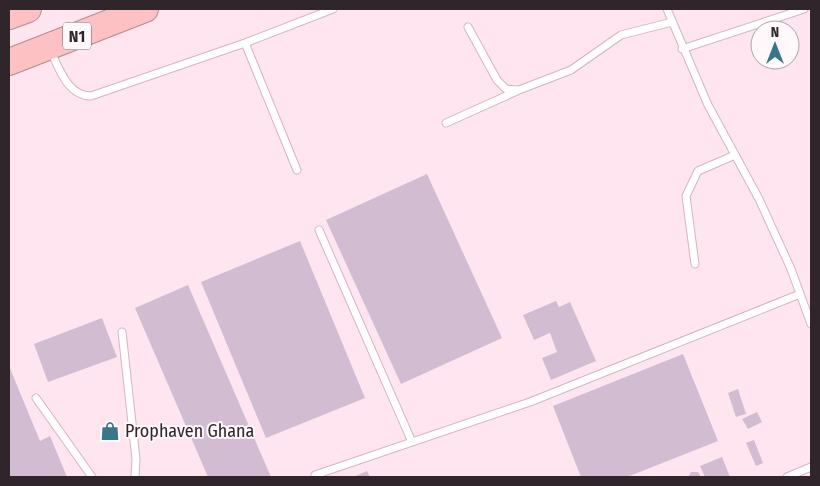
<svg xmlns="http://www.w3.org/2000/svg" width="820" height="486" viewBox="0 0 820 486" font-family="'Fira Sans Condensed',sans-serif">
  <rect width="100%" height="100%" fill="#ffe5f0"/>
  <!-- building -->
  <path fill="#d1bcd2" d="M427,174L502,338L401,384L326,220Z
    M300,241L365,398L266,438L201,282Z
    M188,285L271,477H208L135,308Z
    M556,301L559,307L570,302L596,361L551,380L542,358L557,352L550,333L534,340L523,315Z
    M102,318L117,357L48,382L34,344Z
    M683,354L718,441L627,477H581L553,406Z
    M9,366L40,441L50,436L67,477H9Z
    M738,389L746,414L736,417L728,393Z
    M757,412L762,422L748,429L742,419Z
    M754,440L763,463L756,466L746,443Z
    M722,457L730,477H705L700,466Z
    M367,471L370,477H353Z
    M691,472H698L701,477H688Z"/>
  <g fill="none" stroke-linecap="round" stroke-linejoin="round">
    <!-- lane casing -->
    <g stroke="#d3b5c1" stroke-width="9">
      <path id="lane" d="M667,9L708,105L759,199L791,269L811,324
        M468,27L497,80L506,89L519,90
        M245,43L297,170
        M682,49L804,9
        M51,52C60,70 68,96 91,96L245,43L333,9
        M446,123L519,90L571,70L621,35L672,22
        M319,230L412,442
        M695,264L686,196L698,171L735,155
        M122,332L136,459L135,477
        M36,398L92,477
        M315,475L530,402L800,294
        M787,477L811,467"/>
    </g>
    <!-- highway casing -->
    <g stroke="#b58a8d" stroke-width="28">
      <path id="highway" d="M9,16L28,9
        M9,62L145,9"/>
    </g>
    <!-- lane -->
    <use href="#lane" stroke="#fff" stroke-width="7"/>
    <!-- highway -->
    <use href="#highway" stroke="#fdc1c3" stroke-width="26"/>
  </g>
  <!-- icons -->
  <defs>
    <g id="shop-bare" transform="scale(1.5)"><path d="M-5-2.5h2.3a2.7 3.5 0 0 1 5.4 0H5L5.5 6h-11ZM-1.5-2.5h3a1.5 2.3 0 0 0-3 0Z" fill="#37778b" stroke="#fff9fb" stroke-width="2.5" paint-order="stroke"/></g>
  </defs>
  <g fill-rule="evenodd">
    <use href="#shop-bare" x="110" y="431"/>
  </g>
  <g text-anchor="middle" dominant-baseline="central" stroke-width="4" stroke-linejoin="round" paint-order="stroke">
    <!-- shield labels -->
    <rect fill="#fff9fb" stroke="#6e6569" stroke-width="1" x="63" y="22.5" width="28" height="27" rx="4"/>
    <g font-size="16" font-weight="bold" fill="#30252a">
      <text x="77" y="36">N1</text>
    </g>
    <!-- poi labels -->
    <g font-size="18" fill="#30252a" stroke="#fff9fb" text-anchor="start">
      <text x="125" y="431">Prophaven Ghana</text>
    </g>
  </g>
  <!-- border -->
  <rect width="820" height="486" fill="none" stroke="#30252a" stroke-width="20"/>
  <!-- north arrow -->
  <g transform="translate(775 45)"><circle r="24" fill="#fff9fb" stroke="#aca4a7"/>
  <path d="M0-4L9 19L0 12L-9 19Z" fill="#37778b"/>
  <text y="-8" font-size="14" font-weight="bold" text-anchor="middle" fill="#30252a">N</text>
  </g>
</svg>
